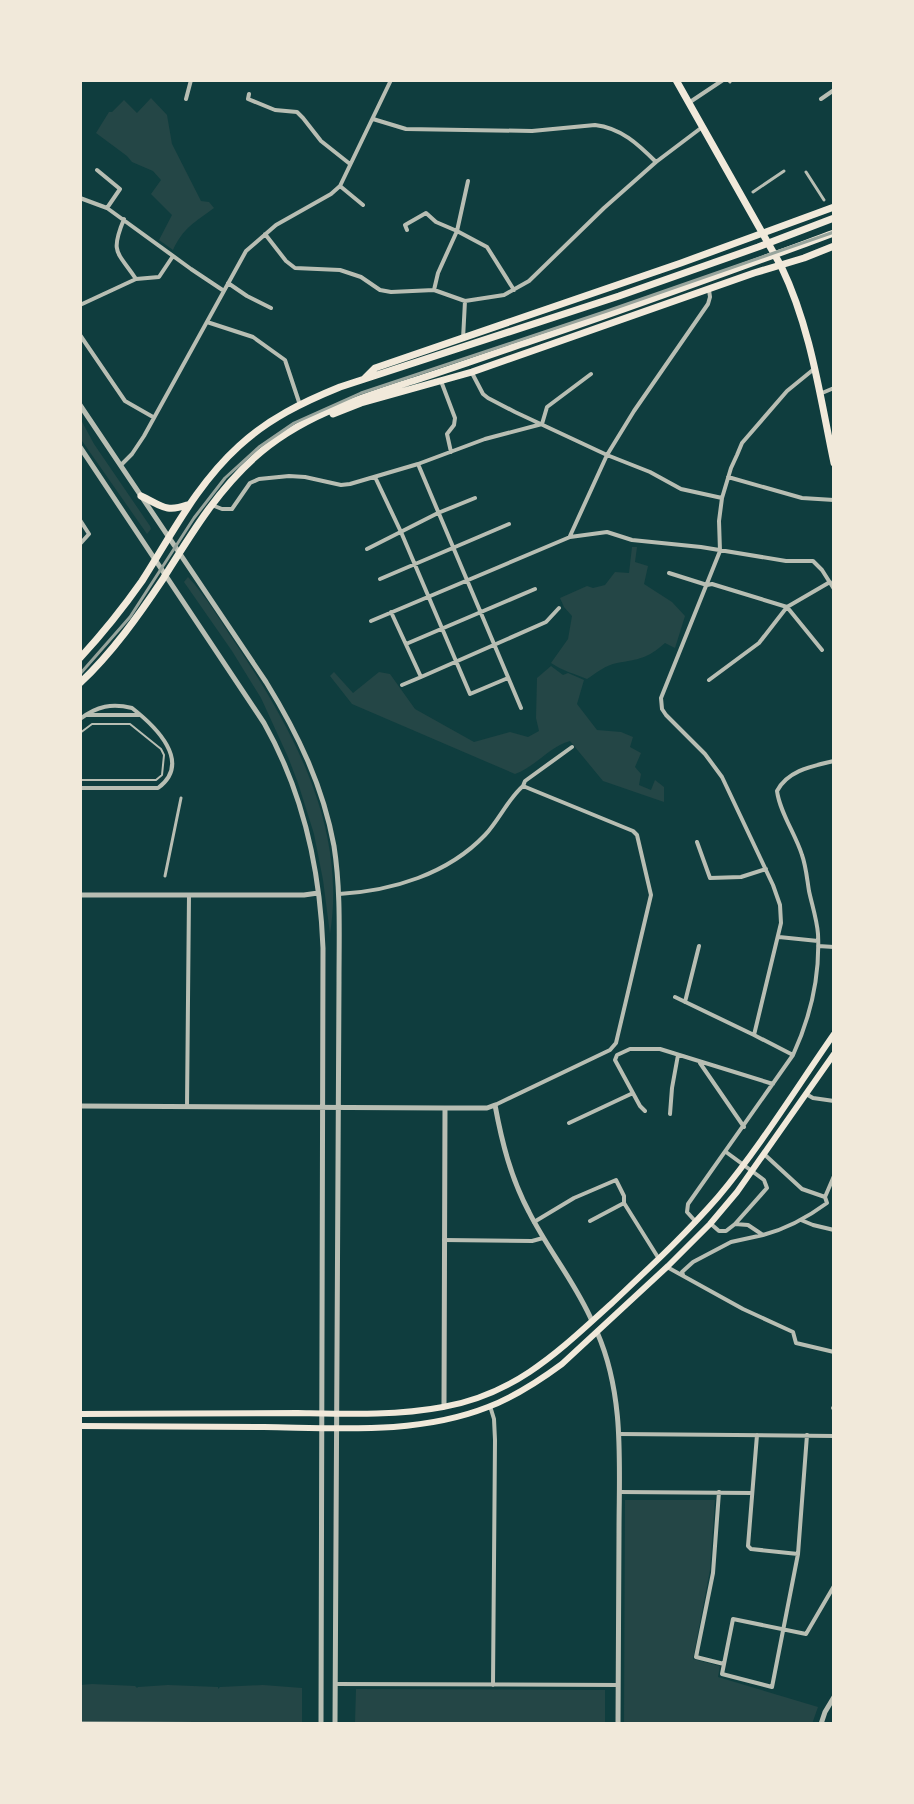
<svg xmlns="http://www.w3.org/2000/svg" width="914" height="1804" viewBox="0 0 914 1804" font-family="'Source Sans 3',sans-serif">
  <rect width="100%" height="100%" fill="#0f3d3e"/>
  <!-- green -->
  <path fill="#244646" d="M151,98L167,115L172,144L201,201L209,202L214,208C195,222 183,228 173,250L159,240L172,215L151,194L161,180L153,171L132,162L127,156L96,133L109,112H112L124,100L137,113Z
    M80,418L94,444L150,526L151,529L147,534L80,438Z
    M632,547H637L635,562L648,566L644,584L672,602L685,616L675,648L665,643C647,659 639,659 617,663C606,665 596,673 587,679C575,674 563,671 551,663L568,639L572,616L564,607L560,598L587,586L593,588L605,585L615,572L629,573Z
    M188,577C207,597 222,624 238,647C294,732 347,828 330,934L323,880L314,834L298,783L288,757L261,698L232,651L184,582Z
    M551,666L563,675L568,673L584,680L577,704L597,730L621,732L633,737L630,747L641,753L635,767L641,774L639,785L651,790L655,780L664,787V802L603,781L570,741C549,747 535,767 515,774L352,704L330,676L334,672L353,693L379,672L390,674L415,709L474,742L510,732L528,737L539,731L536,718L537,678Z
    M625,1500H715L710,1570L693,1659L720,1666L718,1677L818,1707L812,1724H624Z
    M92,1684L135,1686L137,1688L138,1687L168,1685L218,1687V1689L220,1687L263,1685L302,1688V1724H80V1685Z
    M356,1689L605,1690V1724H355Z"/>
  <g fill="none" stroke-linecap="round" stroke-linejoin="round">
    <!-- service -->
    <path stroke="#b8beb3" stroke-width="2" d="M80,733L92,724H130L161,749L164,755L162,775L156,780H80"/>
    <!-- pedestrian -->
    <path stroke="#b8beb3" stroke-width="3" d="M728,80L730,82
      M806,172L824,200
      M753,192L784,171
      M165,876L181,798
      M80,1723L334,1724"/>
    <!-- minor -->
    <path stroke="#b8beb3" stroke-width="4" d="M249,94L248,99L275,110L297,112L303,118L321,141L350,164
      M186,99L191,80
      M821,99L834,90
      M690,102L723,80
      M373,119L406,129L532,131L595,125C621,128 638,144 656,162
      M97,170L120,189L107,208
      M468,181L457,231L487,247L514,290
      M340,186L363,205
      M80,198L107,208L191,269L224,291
      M124,219C110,253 117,251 136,279
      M407,230L405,225L426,213L436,222L457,231L438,273L434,290
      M265,234L286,261L295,268L340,270L361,277L380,290L391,292L434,290L465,301L504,295L529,281L604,208L656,162L701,128
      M228,283L247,296L271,308
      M80,305L136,279L159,277L173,256
      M207,322L253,337L285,360L300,405
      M80,335L125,401L153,417
      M463,339L465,301
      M472,373L483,394L488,398L515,412L607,455L650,472L681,489L722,498
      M441,381L455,418L454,425L447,434L451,452
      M822,393L834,388
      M418,464L521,708
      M121,465L132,454L144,436L246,251L276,225L331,194L340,186L391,80
      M375,477L401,532L470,694L508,678
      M728,477L802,498L834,500
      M212,505L222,509H232L250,483L259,479L289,476L305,477L341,485L350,484L418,464L485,439L542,424L547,407L591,374
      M80,520L89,534L80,544
      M570,536L607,455L634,411L708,304L710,297L709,290
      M367,549L438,513L475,498
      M669,573L707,585L712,584L787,607L822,650
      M380,579L509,524
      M80,591V592
      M391,612L421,677L402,685
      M371,621L570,537L607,532L632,540L701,547L786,561H813L822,570L834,589
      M406,644L535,589
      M421,677L546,622L559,608
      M709,680L759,643L787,607L830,582
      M87,715H138
      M80,719C97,706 112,703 132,708C155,726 193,762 158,788H80
      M523,786L525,781L572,747
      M697,842L710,878L741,877L766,869
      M339,894C392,891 448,874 485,835C499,820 508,799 523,786L633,831L637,835L651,895L616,1043L610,1050L495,1105
      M779,937L818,941
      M818,946L834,947
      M675,997L754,1035
      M685,1002L699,946
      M793,1055L754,1035L781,923L780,905L773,885L722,777L705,754L666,715L662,709L661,698L720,551L719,521L722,498L731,468L737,455L742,443L787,391L814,369
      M700,1063L744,1127
      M806,1094L813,1098L834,1101
      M187,1107L189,895
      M645,1111L640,1106L615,1060L617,1055L630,1049H660L773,1084
      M670,1114L672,1088L678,1055
      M569,1123L633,1093
      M764,1154L802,1189L825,1197
      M801,1220L813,1225L834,1230
      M590,1221L624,1203
      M534,1222L574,1198L616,1180L624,1196V1203L659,1259
      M696,1222L687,1212L688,1204L793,1055C810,1018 820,975 818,934C817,920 812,905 809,891C807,879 806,866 802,855C795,833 780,813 777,791C788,770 813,766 834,761
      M711,1224L719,1231H726L735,1224L767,1188L764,1180L726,1152
      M735,1224L748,1225L763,1235C786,1229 808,1217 827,1203L825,1197L834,1176
      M444,1240L532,1241L543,1238
      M667,1267L743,1309L793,1332L796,1343L834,1352
      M683,1275L682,1272L693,1262L731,1242L763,1235
      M490,1406L494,1419L495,1440L493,1685
      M833,1408H834
      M619,1434L834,1436
      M757,1435L748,1546L751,1549L798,1554
      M807,1435L798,1554L772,1687L722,1674L733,1619L806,1634L834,1586
      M619,1492L752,1493
      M719,1492L713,1573L696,1657L724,1664
      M335,1684L618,1685"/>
    <!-- tertiary -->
    <path stroke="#b8beb3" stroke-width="5" d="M80,405L266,682C298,734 323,786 334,846C341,891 339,937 339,982L335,1724
      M80,447L264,723C303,792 320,869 323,948L321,1724
      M80,895H304L318,893
      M80,1106L445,1108H487L495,1105C502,1143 511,1178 529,1212C548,1250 575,1282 592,1321
      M597,1332C625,1396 619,1465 619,1533C619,1597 618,1660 618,1724
      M444,1407L445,1108
      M821,1724L825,1712L834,1697"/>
    <!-- secondary -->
    <path stroke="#f1e9da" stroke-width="6" d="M80,1414C153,1414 225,1413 298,1413C346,1414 396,1416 443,1407C516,1394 559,1351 611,1304C648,1269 685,1235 718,1197C760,1147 797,1087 834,1034
      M80,1426C141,1426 202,1427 264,1427C338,1428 417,1435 488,1407C514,1397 539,1381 562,1364L668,1266L710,1224L737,1192L834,1054"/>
    <!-- primary -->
    <path stroke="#f1e9da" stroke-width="7" d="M676,80L781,266C811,328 820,397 834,463"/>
    <!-- trunk -->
    <path stroke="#f1e9da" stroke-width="7" d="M365,378L375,368L681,263L834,207
      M333,414L361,403L472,372L754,273L804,258L834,246
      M141,496C161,505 165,513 187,505
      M80,658C103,633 123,608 142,581C172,534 197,484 239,446C268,419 303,402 340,387L619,296L758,247L834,218
      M80,683C112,653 139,615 163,579C190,536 216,492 254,458C301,415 363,397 422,378C459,366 495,353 531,341C633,307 733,270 834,233"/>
    <!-- rail -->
    <path stroke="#97a49c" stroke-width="3" d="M80,674L130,617L194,518L225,478L259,447L294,423L361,393L607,311L834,232"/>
  </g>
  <!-- border -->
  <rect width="914" height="1804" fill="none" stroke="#f1e9da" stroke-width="164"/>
</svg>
